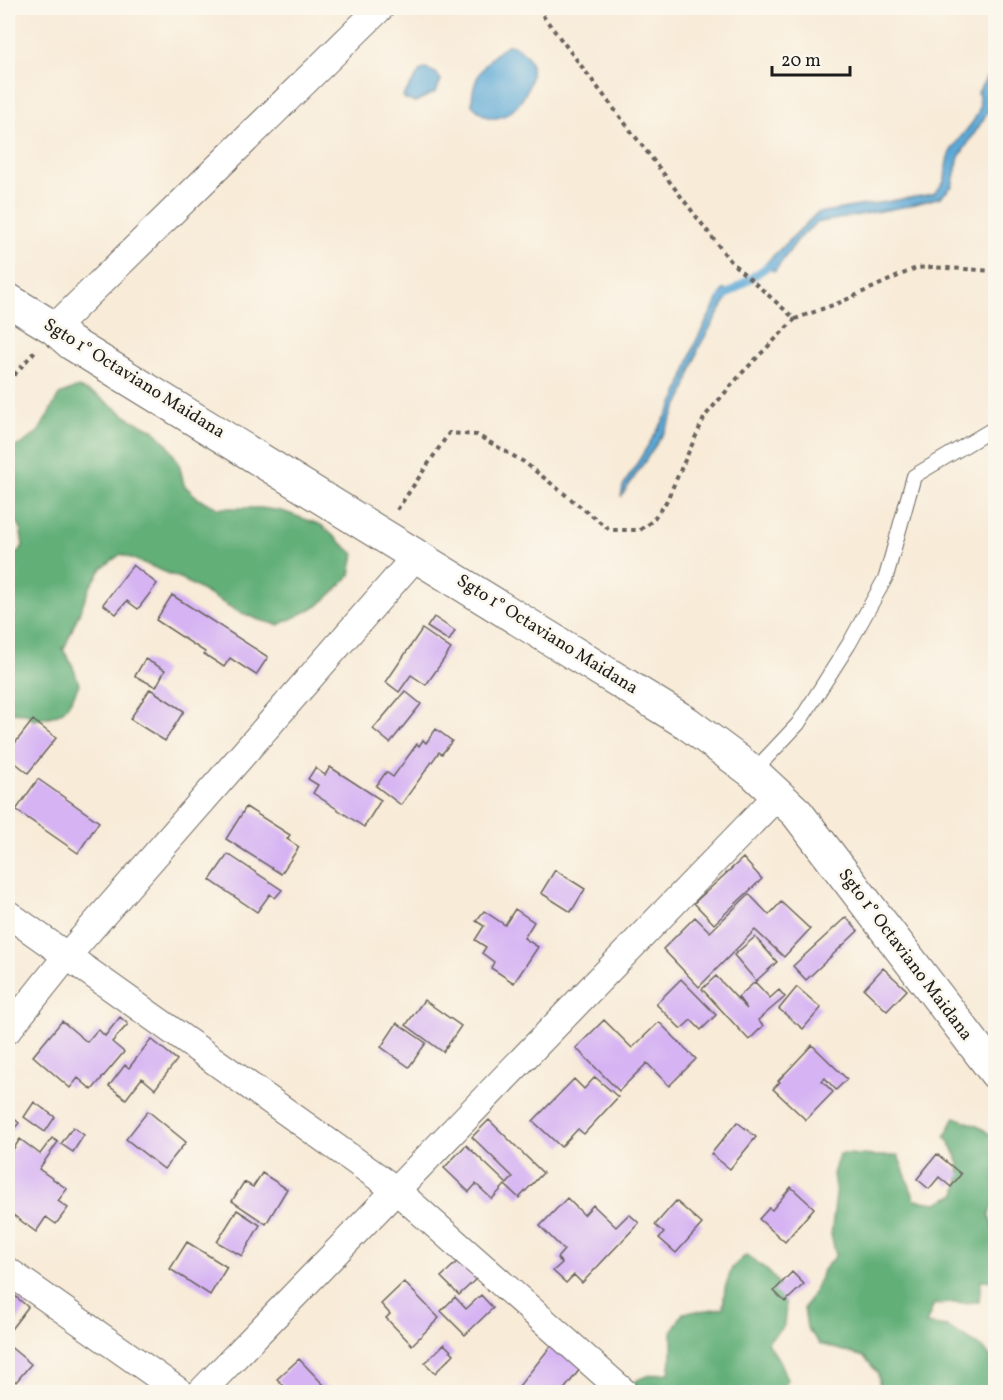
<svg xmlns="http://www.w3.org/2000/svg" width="1003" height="1400" viewBox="0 0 1003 1400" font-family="Vollkorn,serif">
  <rect width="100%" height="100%" fill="#fbf7ec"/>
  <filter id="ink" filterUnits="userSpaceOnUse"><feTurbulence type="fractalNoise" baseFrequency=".0167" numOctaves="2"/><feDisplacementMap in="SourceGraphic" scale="12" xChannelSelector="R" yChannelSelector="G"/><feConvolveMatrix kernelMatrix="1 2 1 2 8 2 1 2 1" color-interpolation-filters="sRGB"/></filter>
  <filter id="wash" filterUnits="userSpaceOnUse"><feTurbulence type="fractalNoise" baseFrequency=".008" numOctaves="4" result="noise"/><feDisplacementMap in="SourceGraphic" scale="24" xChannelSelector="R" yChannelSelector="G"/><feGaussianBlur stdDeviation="1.35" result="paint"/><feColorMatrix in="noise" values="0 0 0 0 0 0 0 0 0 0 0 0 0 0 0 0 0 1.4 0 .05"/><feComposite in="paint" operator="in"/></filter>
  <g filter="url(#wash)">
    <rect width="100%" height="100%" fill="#f8ebd8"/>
    <!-- forest -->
    <path fill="#62af78" stroke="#3f664a" stroke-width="1.5" d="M78,387L98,396L132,420L152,429L167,444L179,463L184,485L199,499L218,508H261L282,511L302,518L321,525L354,554L350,575L335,591L319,605L279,625L259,620L239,612L182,579L121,554L102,568L90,587L64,649L62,648L72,664L79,684C68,711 63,716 33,720L26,713L8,712V622L16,614L8,594V563L23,546L20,526L8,513V449L22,444L39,431L59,395Z
      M955,1117C968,1122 988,1128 995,1141V1201L989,1214L995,1234L993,1247L995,1249V1281L981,1280L979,1302L934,1304L926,1324L947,1327L965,1337L983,1348L995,1362V1392H994L993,1389L972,1392H880L878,1373L864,1357L820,1344L807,1328L804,1308L815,1290L823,1270L836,1255L831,1235L836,1195L833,1174L839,1154C859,1154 878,1158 898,1155L915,1200L937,1203L956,1194C963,1168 960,1158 945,1136Z
      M746,1255C764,1266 781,1279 785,1302C787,1309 784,1319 784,1326L767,1342L779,1360L787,1379L783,1392H623C637,1377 648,1374 669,1373L672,1353V1331L683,1313L723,1308L725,1288L732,1268Z"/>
    <!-- water -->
    <path fill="#5ca8d5" stroke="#3c6278" stroke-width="1.5" d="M507,45L515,46C520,50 526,53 529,59C539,80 516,121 491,118C484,117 477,110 472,105C471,79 485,60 507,45Z
      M995,62V105L990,107L983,120L959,157L952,186L941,197L908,206L816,223L799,238L775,271L768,269L766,263L817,213L933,194C952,178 942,176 948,157C955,139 971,129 977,114C981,106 980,101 978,92Z
      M427,69L436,73L441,80L436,92L415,102L405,99L403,96L421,70Z
      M723,290H727L729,295L699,347L684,393L665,431L621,497L623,486L670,410L679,391L695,343Z"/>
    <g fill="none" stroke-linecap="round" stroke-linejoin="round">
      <!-- stream -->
      <path stroke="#5ca8d5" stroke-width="8" d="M722,298L774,262"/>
    </g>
    <g id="blocks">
      <!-- building -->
      <path fill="#d6b3f3" d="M133,565L157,584L138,609L127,601L116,614L103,604Z
        M172,595L268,657L256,675L230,658L224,667L204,654L205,652L156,620Z
        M434,617L455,631L449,641L427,627Z
        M422,629L451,649L426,685L411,675L399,692L386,682Z
        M145,659L165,670L156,687L135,676Z
        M150,689L184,711L165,741L130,719Z
        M405,691L421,704L390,743L373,729Z
        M33,720L56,738L28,773L8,757V752Z
        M436,729L452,741L442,754L439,752L401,805L376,786L386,772L393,777L417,744L419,746L423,740L426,743Z
        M330,767L381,800L364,827L313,793L318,785L308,779L315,768L325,775Z
        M38,779L99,822L78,853L16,810Z
        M246,807L290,835L287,839L299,847L281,874L226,839Z
        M228,854L282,890L275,898L270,894L257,912L210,880Z
        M743,858L762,879L714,924L694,903Z
        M555,870L585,889L571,912L541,893Z
        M749,894L769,915L781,902L810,929L784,957L755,930L699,987L663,949L695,917L710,932Z
        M515,909L534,922L524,938L538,947L514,983L491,968L494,962L482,953L486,947L475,940L484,926L476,921L484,911L505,925Z
        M846,917L858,931L806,980L793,966Z
        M755,937L777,962L756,981L734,955Z
        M883,968L907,990L887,1011L864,989Z
        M716,976L747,1009L738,997L755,982L770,998L779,990L785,997L758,1020L763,1026L749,1040L702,989Z
        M681,979L716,1015L701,1030L691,1020L681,1029L656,1004Z
        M797,987L821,1008L803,1029L779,1009Z
        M424,1000L461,1026L443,1052L406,1025Z
        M120,1017L128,1024L112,1042L124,1052L92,1090L78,1078L70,1088L33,1056L62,1021L87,1042L98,1029L105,1036Z
        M604,1020L632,1048L659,1022L696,1059L669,1086L647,1063L619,1091L576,1048Z
        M397,1023L426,1043L409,1067L381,1047Z
        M151,1039L177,1060L155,1089L142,1078L126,1099L109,1086L125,1065L129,1068Z
        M812,1045L847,1079L836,1090L825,1078L822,1081L833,1092L806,1120L773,1089L780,1082L778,1081Z
        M595,1077L618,1097L584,1134L578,1129L561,1147L533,1121L574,1079L584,1089Z
        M34,1102L55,1117L45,1132L24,1117Z
        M148,1111L186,1142L164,1169L126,1139Z
        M8,1113L19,1123L8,1135Z
        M489,1120L543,1173L519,1198L505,1185L492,1199L476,1184L469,1192L444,1168L466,1145L507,1184L513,1177L472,1137Z
        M737,1122L756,1137L730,1169L711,1154Z
        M73,1127L84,1135L73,1152L61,1144Z
        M52,1138L58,1142L39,1169L67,1189L58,1201L68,1208L56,1224L46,1217L36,1232L8,1211V1157L20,1139L40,1154Z
        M937,1154L961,1174L951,1187L939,1177L929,1189L917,1179Z
        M262,1173L287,1189L266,1224L232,1201L244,1182L253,1187Z
        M791,1187L814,1208L785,1242L759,1219L769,1208L772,1210Z
        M567,1198L584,1215L593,1205L616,1227L629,1214L639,1223L582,1283L574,1275L566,1283L553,1271L562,1263L557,1258L564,1250L540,1226Z
        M676,1201L702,1224L676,1253L659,1238L664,1233L655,1225Z
        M237,1210L260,1225L242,1256L217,1242Z
        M187,1242L227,1267L210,1295L170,1269Z
        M458,1261L476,1279L459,1295L441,1277Z
        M792,1272L804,1284L785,1302L774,1291Z
        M404,1282L439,1318L412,1345L386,1318L390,1314L381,1304Z
        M8,1290L28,1307L8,1333Z
        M481,1295L493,1308L465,1335L441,1311L455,1297L466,1309Z
        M555,1341L584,1364L562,1392H527L519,1386Z
        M444,1344L454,1354L435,1373L425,1363Z
        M8,1345L31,1364L16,1382L8,1375Z
        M299,1359L319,1380L331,1392H290L277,1379Z"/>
    </g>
  </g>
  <g filter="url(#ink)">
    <use href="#blocks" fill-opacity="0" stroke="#69645e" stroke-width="1.5"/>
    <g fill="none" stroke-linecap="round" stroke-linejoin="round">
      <!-- service casing -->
      <g stroke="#69645e" stroke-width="16">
        <path id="service" d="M753,772L798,724L849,644L886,577L914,476L996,427"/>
      </g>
      <!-- minor casing -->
      <g stroke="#69645e" stroke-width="29">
        <path id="minor" d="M54,328L380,8
          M8,914L396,1190L624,1392
          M8,1030L67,956L417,555
          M8,1271L180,1392
          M201,1392L778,795"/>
      </g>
      <!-- secondary casing -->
      <g stroke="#69645e" stroke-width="35">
        <path id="secondary" d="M8,300L54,328L71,343L687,723L753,772L797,813L996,1073"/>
      </g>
      <!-- path -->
      <path stroke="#69645e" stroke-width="4" stroke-dasharray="4.5 4.5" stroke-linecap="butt" d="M537,8L731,262L795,319L841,302L916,268L931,267L996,271
        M8,382L35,351
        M397,510L449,433L477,435L524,462L610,530H640L652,521L666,502L705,416L742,373L795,319"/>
      <!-- service -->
      <use href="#service" stroke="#fff" stroke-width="14"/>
      <!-- minor -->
      <use href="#minor" stroke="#fff" stroke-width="27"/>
      <!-- secondary -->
      <use href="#secondary" stroke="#fff" stroke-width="33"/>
    </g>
  </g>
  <g text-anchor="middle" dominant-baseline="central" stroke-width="5" stroke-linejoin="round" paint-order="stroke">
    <!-- street labels -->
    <g font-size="18" fill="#1c1c1c" stroke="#fbf7ec">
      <text transform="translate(134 379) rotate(32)">Sgto 1° Octaviano Maidana</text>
      <text transform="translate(547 635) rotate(32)">Sgto 1° Octaviano Maidana</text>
      <text transform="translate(905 955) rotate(53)">Sgto 1° Octaviano Maidana</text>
    </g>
  </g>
  <!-- margin -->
  <rect width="1003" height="1400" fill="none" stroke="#fbf7ec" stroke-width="30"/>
  <!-- scale -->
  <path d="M772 66v9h78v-9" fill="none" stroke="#1c1c1c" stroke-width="3"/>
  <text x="781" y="66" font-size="18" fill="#1c1c1c" stroke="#fbf7ec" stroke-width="4.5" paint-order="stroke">20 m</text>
</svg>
